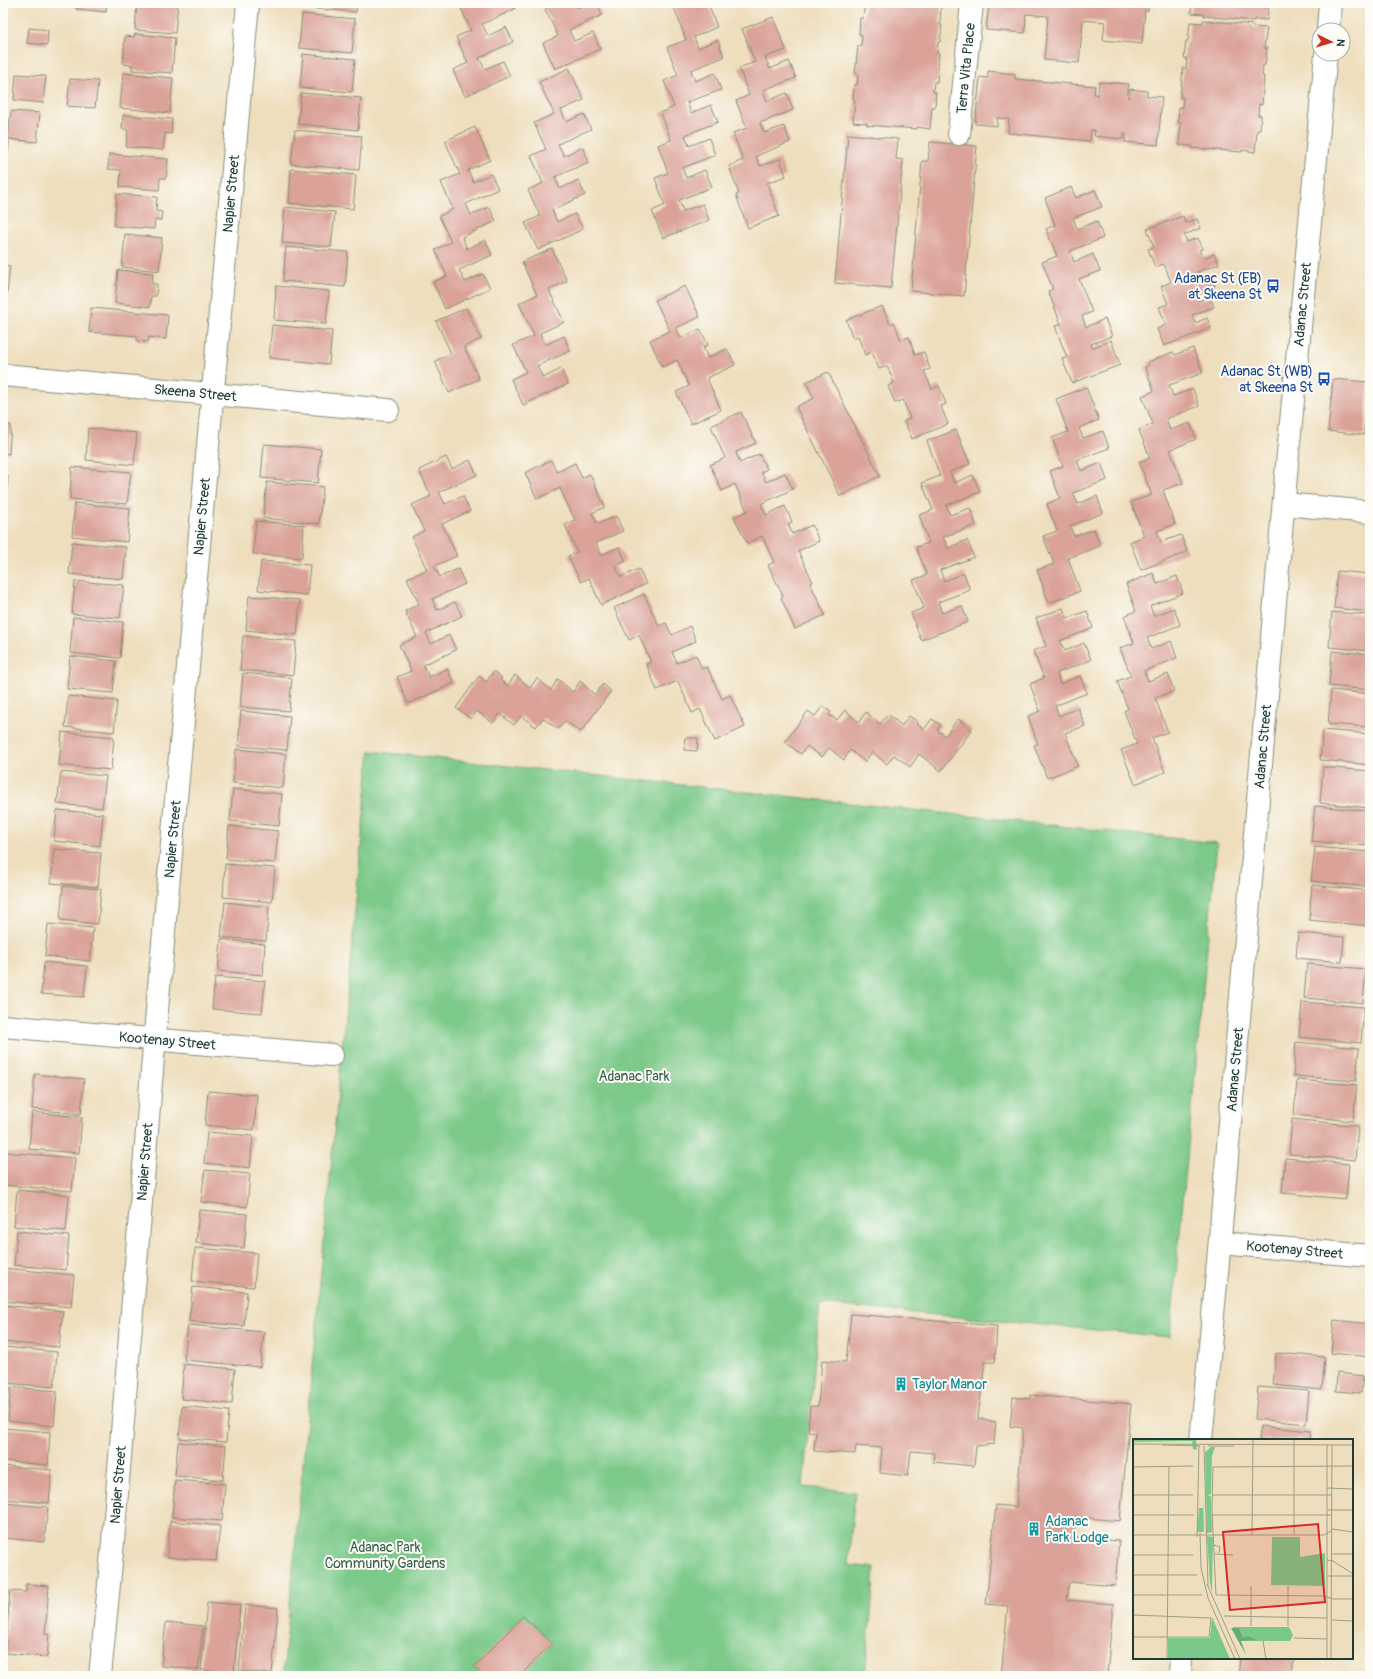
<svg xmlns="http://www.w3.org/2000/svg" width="1373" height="1679" viewBox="0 0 1373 1679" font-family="Pangolin,sans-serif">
  <rect width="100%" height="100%" fill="#fdfcf7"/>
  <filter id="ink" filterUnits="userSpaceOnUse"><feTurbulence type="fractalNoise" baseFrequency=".025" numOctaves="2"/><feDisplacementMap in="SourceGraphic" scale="8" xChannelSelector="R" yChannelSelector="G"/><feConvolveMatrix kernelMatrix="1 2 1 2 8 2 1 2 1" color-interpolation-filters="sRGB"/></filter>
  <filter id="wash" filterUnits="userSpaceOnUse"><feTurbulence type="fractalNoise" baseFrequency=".012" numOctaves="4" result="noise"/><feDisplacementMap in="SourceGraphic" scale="16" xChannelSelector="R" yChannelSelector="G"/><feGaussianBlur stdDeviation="0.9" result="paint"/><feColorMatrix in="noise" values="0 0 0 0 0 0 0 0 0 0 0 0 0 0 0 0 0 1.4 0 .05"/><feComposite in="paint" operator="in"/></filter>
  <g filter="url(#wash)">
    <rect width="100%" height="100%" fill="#eedebd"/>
    <!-- green -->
    <path fill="#7bc989" stroke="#4d835e" d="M370,751L1217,843L1170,1337L820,1304L803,1487L855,1492L848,1565L875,1568L865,1676H283Z"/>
    <g id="blocks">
      <!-- building -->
      <path fill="#daa299" d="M77,3H107L106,12L76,9Z
        M137,3H178L175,33L135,30Z
        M306,3H357L356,12L306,8Z
        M460,3H513L515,9L482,24L488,36L506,27L513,42L479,58L485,69L503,61L510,76L465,96L453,70L468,63L456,37L471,30L459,4Z
        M558,3H575L577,8L589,3H597L602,15L569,30L574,41L593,33L600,49L555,69L543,43L558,36L545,9Z
        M684,3H708L717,27L694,37L698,48L718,40L724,57L691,70L695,81L715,73L721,90L687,102L691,113L711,105L718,122L685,135L689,146L709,138L715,155L682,168L686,178L705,170L712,187L679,200L683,211L703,204L709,220L663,238L652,211L665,205L655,178L668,173L658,145L671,140L661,113L674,107L664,81L678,75L667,47L686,40L674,7Z
        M865,3H928L941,5L940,25H942L940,42H938L937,53H939L937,82H934L933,92H936L935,107H932L930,129L917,127V129L867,125V123L853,122L855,100L853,99L854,85H857L858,74H855L858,46H861L862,35L859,34L860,18H863Z
        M989,3H1149L1148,11L1145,10L1142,44L1103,40L1105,22L1083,20L1079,63L1044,60L1048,16L1026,14L1025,33L986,30Z
        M1192,3H1269L1267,20L1254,19V21L1204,16V14L1191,13Z
        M302,14L355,19L352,53L299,48Z
        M773,17L786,50L765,57L770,69L789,61L796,78L763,90L767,101L787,93L793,110L760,123L764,133L784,126L790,142L756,156L760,166L780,159L786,176L767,183L779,216L748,228L736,195L739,194L729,166L743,160L733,133L747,128L736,101L749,95L739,68L755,62L742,29Z
        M1203,20L1253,25V27L1267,28L1264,48H1267L1265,65H1263L1262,76H1264L1262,105L1259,104L1258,115H1261L1260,130H1257L1255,152L1242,150V152L1192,148V146L1179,145L1181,122H1178L1179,107L1182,108L1183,97H1180L1183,68L1186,69L1187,58H1184L1186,41H1188L1190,22L1203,23Z
        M29,28L48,30L47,45L27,43Z
        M135,34L175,38L172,73L132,70V65L123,64L125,36L134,37Z
        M303,54L355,59L352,92L300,88Z
        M569,68L584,100L561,110L566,122L584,114L591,129L558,144L564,156L582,147L589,162L555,177L560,189L578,180L585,195L552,210L557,222L575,214L583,229L538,250L525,223L540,216L528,190L543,183L531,156L546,149L534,123L554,114L539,82Z
        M988,71L1015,74V79L1095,86L1094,94L1098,95L1099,82L1129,84L1127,97L1129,98L1130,89L1147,91V96L1162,97L1158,145L1125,142L1126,134L1124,133L1123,139L1094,136L1095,130H1091L1090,141L1008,133L1009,119L997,118V126L975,124L980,77L988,78Z
        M123,73L173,78L170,113L120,108Z
        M16,74L46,76L43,103L14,100Z
        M70,79L98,81L95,108L67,106Z
        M301,93L361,98L358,130L298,124Z
        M11,111L40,113L37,142L8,139Z
        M123,115L172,119L171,134L165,133L163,150L126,147L128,130L122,129Z
        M475,127L490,160L468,170L473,182L491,174L498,189L466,204L471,215L489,207L496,221L462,237L467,249L485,240L492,255L459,270L465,282L483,274L490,288L445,309L433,282L447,276L435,250L451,242L439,216L453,209L441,182L460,174L445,141Z
        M295,130L362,136L359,170L291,164Z
        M848,134L898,139L896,159L903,160L891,288L835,283Z
        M3,141L9,142L5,180H3Z
        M930,142L977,146L964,296L911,291L922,161H928Z
        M109,154L168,159L166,178H160L159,190L120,187L121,170L108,169Z
        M291,169L356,175L353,209L289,203Z
        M1071,187L1076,198L1095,190L1102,207L1073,218L1077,229L1097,221L1103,238L1070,251L1074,262L1093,254L1100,271L1079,279L1092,312L1082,316L1086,327L1105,319L1112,336L1091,344L1092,348L1111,340L1120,365L1072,383L1062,359L1067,358L1055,326L1061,324L1048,291L1053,289L1042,262L1057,256L1046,229L1055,225L1045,198Z
        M117,194L157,197L156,211L162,212L161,220H155L154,229L114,226Z
        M285,207L335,212L331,247L282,243Z
        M1183,216L1185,223L1197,219L1201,228L1184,235L1187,242L1198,238L1203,249L1199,250L1203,258L1214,254L1219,264L1197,272L1200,280L1211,276L1215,286L1195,294L1198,301L1210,297L1214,307L1192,315L1195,323L1207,318L1211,328L1164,346L1157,329L1166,325L1159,307L1168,304L1161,286L1171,282L1164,264L1155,267L1148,249L1154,247L1147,229Z
        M125,234L162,238L159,271L122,267Z
        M286,247L348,252L345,287L283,281Z
        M552,249L567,281L549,290L564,322L540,333L545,345L564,336L570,351L537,366L543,378L561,369L568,384L523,405L511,379L526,372L513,345L534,336L519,303L537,295L522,262Z
        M3,265L10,266L7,294L3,293Z
        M118,270L153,273L152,284H157L156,296H151L150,307L115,303Z
        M276,286L329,291L326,324L274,320Z
        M685,286L700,317L676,328L681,338L700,329L708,345L703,347L708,358L727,349L735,365L707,378L721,410L691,424L676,392L689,386L677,360L662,367L650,340L670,331L655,300Z
        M882,306L890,324L894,322L901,340L909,337L915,355L924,352L930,369L924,371L932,389L939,386L946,404L941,406L948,424L912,439L904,421L910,418L903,400L895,403L888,386L894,383L887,366L879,369L872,352L865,355L858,336L853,338L846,320Z
        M91,308L168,315L166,339L149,337L148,342L137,341V336L89,332Z
        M466,308L481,339L464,347L479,379L449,393L435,361L451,353L436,321Z
        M272,325L332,331L329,364L269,358Z
        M1193,348L1203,373L1169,385L1173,396L1193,389L1199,406L1166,419L1170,430L1190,423L1196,439L1170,450L1183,483L1163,490L1175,524L1157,531L1161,542L1181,535L1187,552L1141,570L1130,542L1144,536L1131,502L1152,495L1139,462L1150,458L1139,430L1153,424L1142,396L1154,391L1145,367L1149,365L1148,362L1173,352L1175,355Z
        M828,372L880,476L840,496L796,407L814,398L806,382Z
        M1333,379L1369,382L1364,435L1328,431Z
        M1086,387L1099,420L1079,428L1083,438L1103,431L1109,448L1077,460L1081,471L1101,463L1107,480L1073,493L1078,504L1097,496L1103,513L1070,526L1074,536L1094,529L1100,546L1068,558L1080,591L1049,603L1037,570L1054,564L1043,536L1057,531L1047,504L1060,498L1050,471L1063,466L1052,438L1068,432L1056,399Z
        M741,412L756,443L736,452L740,463L759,454L767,469L761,472L766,482L785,473L793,489L761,504L766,515L785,506L792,522L788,524L792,534L812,525L819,541L798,551L813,582L810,583L825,615L795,629L781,598L783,596L768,565L774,562L762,536L747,543L734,517L747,511L735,484L722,491L710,465L725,458L711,426Z
        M3,424L11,425L9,454L3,453Z
        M88,428L137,433L134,465L86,460Z
        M956,430L970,464L950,472L954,483L973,475L980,492L946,505L950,515L970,508L976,525L943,537L948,548L967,540L974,557L940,570L944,581L964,573L970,590L938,602L942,613L962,606L968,622L921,640L911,613L924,608L913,580L927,575L916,547L929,543L919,515L933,510L922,483L940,476L927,441Z
        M264,444L321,449L318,483L261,478Z
        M446,457L452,469L470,460L477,475L439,492L445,504L463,496L470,511L442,524L457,556L434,566L440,577L458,569L465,584L432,599L437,610L455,602L462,616L426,633L431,644L449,635L456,650L423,665L429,677L447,669L454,683L408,704L397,677L411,671L399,645L417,637L405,611L419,604L407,578L427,570L412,537L424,531L412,505L431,496L419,470Z
        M551,460L557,472L575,463L582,478L590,474L605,507L592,513L598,524L616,516L623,531L596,543L601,555L619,547L626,561L615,566L621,577L639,569L646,584L601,605L589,578L581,582L568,556L577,552L565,525L575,520L560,488L537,499L525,473Z
        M72,467L131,472L127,504L70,499Z
        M3,475L8,476L6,494H3Z
        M267,482L323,487L319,524L263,518Z
        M75,503L130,508L127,542L72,536Z
        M256,521L304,525L302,558L253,554Z
        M72,542L126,547L123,579L69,574Z
        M261,561L310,565L307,595L258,590Z
        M1337,571L1370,574V612L1334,608Z
        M1153,573L1157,584L1177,576L1183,593L1150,606L1154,616L1174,608L1180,625L1147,638L1151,649L1171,641L1177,658L1144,671L1148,681L1168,674L1174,691L1155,698L1168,732L1152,738L1165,772L1135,784L1121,750L1137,744L1124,711L1128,709L1117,681L1131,676L1120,648L1134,643L1124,616L1136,611L1126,584Z
        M75,581L124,585L120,618L72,614Z
        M644,594L659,626L666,623L672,635L690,626L696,641L672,652L677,663L696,655L702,669L707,667L722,699L730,695L745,727L715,741L700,709L692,713L678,681L657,690L646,664L651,662L639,635L629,640L614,608Z
        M249,596L300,600L297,635L246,630Z
        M1063,608L1067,618L1087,611L1093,628L1060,641L1065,651L1084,643L1091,660L1057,673L1060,684L1080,676L1087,693L1055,706L1059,716L1078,708L1085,726L1065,733L1078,766L1047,778L1034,745L1038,744L1028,716L1040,711L1030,684L1044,678L1033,651L1046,646L1036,618Z
        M1332,612L1370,615V651L1329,647Z
        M73,617L123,622L120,658L70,653Z
        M243,636L296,641L293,675L240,670Z
        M1332,651L1370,654V690L1329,686Z
        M70,656L116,661L113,693L67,689Z
        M494,671L502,678L500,680L508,686L515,675L530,688L537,678L551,690L558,679L573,692L580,681L595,695L603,684L611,691L581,732L565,721L558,729L543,718L536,727L521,716L514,725L500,714L493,723L477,711L471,719L456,708L479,676L486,682Z
        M243,673L292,678L289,711L240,707Z
        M1331,690L1370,694V727L1328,724Z
        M68,696L117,701L114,732L65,727Z
        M823,706L831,712L829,715L837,720L845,710L859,722L866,712L880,724L888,714L902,726L909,716L918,722L917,724L924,729L932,719L941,725L937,730L945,736L958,719L972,730L941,771L919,754L910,767L894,755L887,764L872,752L865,762L850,750L844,760L829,748L822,757L807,746L801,754L785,742L808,711L815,716Z
        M241,711L290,716L287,750L238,746Z
        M1323,730L1370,734V765L1320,760Z
        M62,732L114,737L111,770L59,765Z
        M685,738H698L697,751L684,750Z
        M236,749L286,754L283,788L233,783Z
        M1323,767L1370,771V808L1320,803Z
        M61,772L106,776L102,808L57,804Z
        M233,789L282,794L279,826L230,821Z
        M1315,806L1370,811L1368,846L1311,841Z
        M57,810L103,814L100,846L54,841Z
        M229,826L278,831L275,863L226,859Z
        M1315,847L1370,852V887L1311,881Z
        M54,849L101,853L98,887L51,883Z
        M225,864L275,868L272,902L223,897Z
        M1312,885L1370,891V926L1309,920Z
        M63,886L101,889L98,924L60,920Z
        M225,902L269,907L266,941L221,937Z
        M48,924L93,928L90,961L45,956Z
        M1298,933L1344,937L1342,962L1296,958Z
        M221,939L265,944L263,975L218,971Z
        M44,962L87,966L84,997L41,994Z
        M1307,964L1366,969L1363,1003L1304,998Z
        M215,977L265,981L262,1013L212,1009Z
        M1302,1002L1364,1007L1361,1043L1299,1037Z
        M1296,1042L1359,1048L1356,1081L1293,1076Z
        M35,1074L84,1079L81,1114L32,1109Z
        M1297,1080L1357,1085L1353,1121L1294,1115Z
        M208,1091L257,1095L254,1130L205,1125Z
        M32,1112L82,1117L79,1153L29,1149Z
        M1292,1119L1358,1126L1355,1160L1289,1154Z
        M207,1132L253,1136L250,1168L204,1163Z
        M3,1152L75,1158L72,1191L3,1185Z
        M1285,1158L1349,1164L1346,1199L1282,1193Z
        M205,1170L250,1174L247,1207L201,1202Z
        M17,1190L69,1195L66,1231L14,1226Z
        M199,1210L247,1214L244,1248L196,1243Z
        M17,1231L69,1236L66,1270L14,1265Z
        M195,1248L257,1253L254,1287L192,1281Z
        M3,1268L74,1275L71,1307L3,1301Z
        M193,1287L247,1292L244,1326L189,1321Z
        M3,1305L63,1311L59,1347L3,1342Z
        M851,1314L997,1326L995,1362H985L978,1418L996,1422L994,1444L976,1446L974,1466L933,1462L934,1453L911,1451L908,1476L880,1473L882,1448L856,1446L855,1454L814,1451L816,1432L808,1431L810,1406H818L822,1360L846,1362Z
        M1334,1320L1370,1324V1357L1331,1353Z
        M188,1325L264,1332L260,1367L184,1360Z
        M3,1347L57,1352L54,1387L3,1383Z
        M1276,1353L1325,1357L1322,1390L1273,1385Z
        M184,1364L235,1369L232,1404L181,1399Z
        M1337,1373L1363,1376L1361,1393L1336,1391Z
        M11,1387L57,1391L54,1426L8,1421Z
        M1258,1387L1309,1391L1306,1424L1255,1419Z
        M1030,1395L1131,1404L1120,1521L1076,1517L1074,1537L1119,1541L1115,1586L1069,1582L1067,1600L1113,1604L1107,1676H1001L1008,1606L986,1604L996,1505L1016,1507L1023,1428L1010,1426L1013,1397L1030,1399Z
        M182,1406L229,1411L226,1442L179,1438Z
        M1260,1426L1311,1431L1310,1440H1259Z
        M3,1428L50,1432L48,1465L3,1461Z
        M178,1442L226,1446L223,1480L175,1476Z
        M3,1466L52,1470L49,1503L3,1499Z
        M175,1480L225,1484L222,1521L172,1517Z
        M3,1503L48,1507L44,1542L3,1538Z
        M170,1521L220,1526L216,1561L167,1557Z
        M26,1584L49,1586L45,1634H49L47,1657L5,1653L10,1591L26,1592Z
        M207,1602L240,1605L234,1673L201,1670Z
        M245,1605L278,1608L272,1674L239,1671Z
        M3,1610H7L4,1643H3Z
        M523,1616L552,1643L520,1676H484L474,1667Z
        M166,1622L203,1626L198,1670L161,1666Z
        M1240,1658H1294L1292,1676H1238Z"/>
    </g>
  </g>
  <g filter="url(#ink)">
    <use href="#blocks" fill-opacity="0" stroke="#868e78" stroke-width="1"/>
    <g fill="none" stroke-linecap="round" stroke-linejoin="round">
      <!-- minor casing -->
      <g stroke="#868e78" stroke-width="24">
        <g id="minor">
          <path d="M1328,30L1330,3"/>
          <path id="s1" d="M959,134L972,3"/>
          <path id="s2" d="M3,375L388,410"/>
          <path d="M1284,504L1370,512"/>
          <path id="s3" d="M3,1026L332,1055"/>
          <path id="s4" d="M1220,1243L1370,1256"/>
          <path id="s5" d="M1201,1440L1217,1273L1287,464L1326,54"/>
          <path id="s6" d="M100,1676L112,1553L158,998L248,3"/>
          <path d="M1180,1676L1181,1658"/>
        </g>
      </g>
      <!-- minor -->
      <use href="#minor" stroke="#fff" stroke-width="22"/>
    </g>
  </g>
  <!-- icons -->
  <defs>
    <g id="bus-bare" transform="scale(1.08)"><path d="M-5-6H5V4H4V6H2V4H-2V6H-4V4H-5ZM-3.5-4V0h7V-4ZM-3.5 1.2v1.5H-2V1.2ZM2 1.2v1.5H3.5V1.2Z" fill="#1a4fb4" stroke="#fdfcf7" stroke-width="2.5" paint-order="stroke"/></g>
    <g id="building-bare" transform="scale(1.08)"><path d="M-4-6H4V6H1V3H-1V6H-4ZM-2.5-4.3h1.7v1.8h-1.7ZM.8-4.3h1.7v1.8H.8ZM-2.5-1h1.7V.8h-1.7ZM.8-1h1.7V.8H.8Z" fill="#0f9aa8" stroke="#fdfcf7" stroke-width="2.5" paint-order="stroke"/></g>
  </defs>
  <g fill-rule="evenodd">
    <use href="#bus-bare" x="1273" y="286"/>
    <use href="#bus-bare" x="1324" y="379"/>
    <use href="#building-bare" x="901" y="1384"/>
    <use href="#building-bare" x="1034" y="1529"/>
  </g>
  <g text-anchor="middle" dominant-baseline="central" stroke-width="4" stroke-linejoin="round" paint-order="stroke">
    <!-- street labels -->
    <g font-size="14" fill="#1f3d34" stroke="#fdfcf7">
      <text stroke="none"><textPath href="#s1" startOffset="66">Terra Vita Place</textPath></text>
      <text stroke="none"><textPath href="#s6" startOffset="1488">Napier Street</textPath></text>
      <text stroke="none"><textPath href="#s5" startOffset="1140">Adanac Street</textPath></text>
      <text stroke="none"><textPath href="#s2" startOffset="193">Skeena Street</textPath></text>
      <text stroke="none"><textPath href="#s6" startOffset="1164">Napier Street</textPath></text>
      <text stroke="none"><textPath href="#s5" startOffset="696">Adanac Street</textPath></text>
      <text stroke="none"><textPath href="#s6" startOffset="840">Napier Street</textPath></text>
      <text stroke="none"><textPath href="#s3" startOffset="165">Kootenay Street</textPath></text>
      <text stroke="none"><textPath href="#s5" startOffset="372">Adanac Street</textPath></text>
      <text stroke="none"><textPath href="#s6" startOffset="516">Napier Street</textPath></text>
      <text stroke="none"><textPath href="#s4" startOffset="75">Kootenay Street</textPath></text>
      <text stroke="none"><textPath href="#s6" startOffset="192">Napier Street</textPath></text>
    </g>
    <!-- transit labels -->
    <g font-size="14" fill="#164399" stroke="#fdfcf7" text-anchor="end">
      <text x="1262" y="278">Adanac St (EB)<tspan x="1262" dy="16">at Skeena St</tspan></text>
      <text x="1313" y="371">Adanac St (WB)<tspan x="1313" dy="16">at Skeena St</tspan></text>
    </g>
    <!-- park labels -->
    <g font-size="14" fill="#366049" stroke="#fdfcf7">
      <text x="634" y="1076">Adanac Park</text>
      <text x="385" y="1547">Adanac Park<tspan x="385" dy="16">Community Gardens</tspan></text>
    </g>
    <!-- culture labels -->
    <g font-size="14" fill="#0d838f" stroke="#fdfcf7" text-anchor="start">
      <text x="912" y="1384">Taylor Manor</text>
      <text x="1045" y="1521">Adanac<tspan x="1045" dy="16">Park Lodge</tspan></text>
    </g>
  </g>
  <!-- overview -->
  <g transform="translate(1133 1439)">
    <rect width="220" height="220" fill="#eedebd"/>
    <path d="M0,0H63L64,11L60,10L59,2L0,3ZM78,8H82L79,17L78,55L75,56L78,58L79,93L74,94L72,13ZM70,58L71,93H64L66,69H70ZM74,97L80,98L79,153L77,144ZM139,98H167V118L192,114V147L138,146ZM79,178L97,220H35V199H77ZM100,188H156L160,196L157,202H108Z" fill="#7bc989"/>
    <path d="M98,189H106L110,199L115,197L124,201L108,202L113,216Z" fill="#64ad75"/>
    <path fill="none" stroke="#9b9e86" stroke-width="1" d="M0,5L220,6M29,6L67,7M71,7L75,146M75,7H101M220,27L80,28L79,71L83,156L191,157L200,160H220M0,28L60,27M194,49L220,50M0,56H60M79,56H199M194,71H220M0,76H61M79,76H198M199,90L220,93M67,94L68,129L75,159L102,220M0,96H191L198,92M119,96L120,0M161,96V0M64,98L66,7M81,106L87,108L86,114M82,115L100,116M199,115H220M0,116H60M194,121L200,122L220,135M0,136H64M194,137H220M74,145L107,220M118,147V187M0,156H69M0,176L78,179L76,198H0M91,177L194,179M199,181L220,182M155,187V147M161,199L194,200M130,202L133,220M34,220L36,28M194,220V6M198,220L199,6"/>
    <path fill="#d62828" fill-opacity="0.15" stroke="#d62828" stroke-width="2" d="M185,85L192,163L97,171L90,93Z"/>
    <rect width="220" height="220" fill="none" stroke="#1f3d34" stroke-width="2"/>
  </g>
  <!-- margin -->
  <rect width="1373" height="1679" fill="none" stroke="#fdfcf7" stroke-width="16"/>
  <!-- north arrow -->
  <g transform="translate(1331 42) rotate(95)"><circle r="19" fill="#fdfcf7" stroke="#a4b0a9"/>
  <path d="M0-3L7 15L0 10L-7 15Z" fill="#c8321e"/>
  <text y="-6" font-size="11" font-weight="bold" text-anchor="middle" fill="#1f3d34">N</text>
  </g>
</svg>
